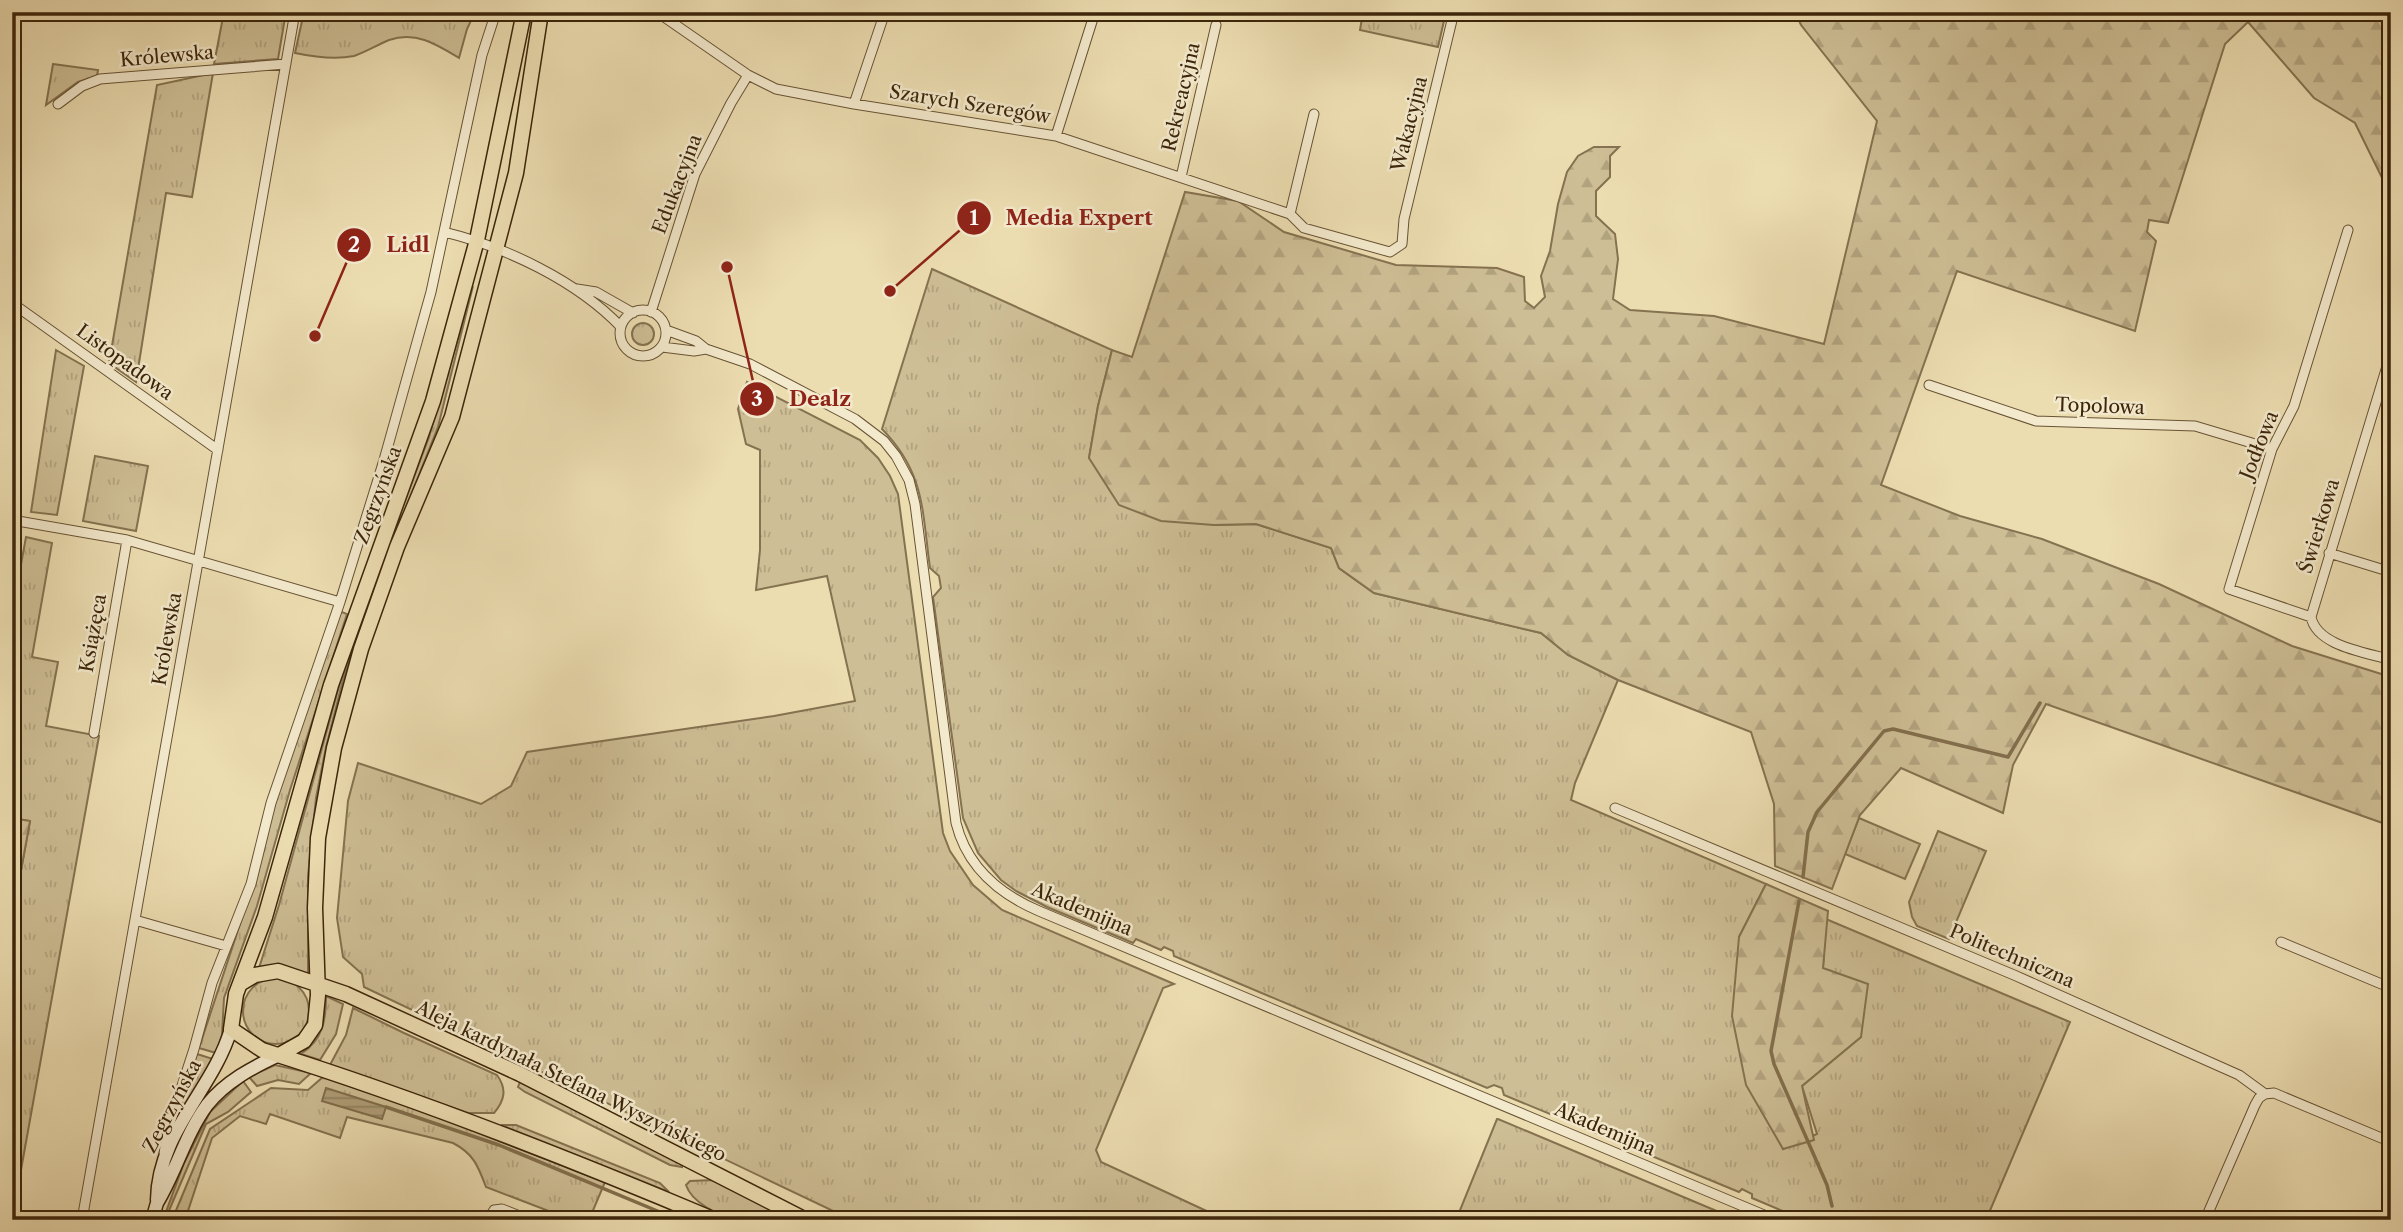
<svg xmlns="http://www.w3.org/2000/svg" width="2403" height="1232" viewBox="0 0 2403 1232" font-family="'Libre Caslon Text',serif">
  <defs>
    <pattern id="grass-tufts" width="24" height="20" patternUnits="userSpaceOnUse" patternTransform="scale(1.75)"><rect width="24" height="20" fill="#cebe95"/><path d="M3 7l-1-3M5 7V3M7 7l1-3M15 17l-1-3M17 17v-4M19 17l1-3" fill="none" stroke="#b2a37f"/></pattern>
    <pattern id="forest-firs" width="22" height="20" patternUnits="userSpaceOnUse" patternTransform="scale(1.75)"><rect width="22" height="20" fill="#cebe95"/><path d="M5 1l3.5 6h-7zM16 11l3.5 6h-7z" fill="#b2a37f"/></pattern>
    <pattern id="water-rules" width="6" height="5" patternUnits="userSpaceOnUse" patternTransform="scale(1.75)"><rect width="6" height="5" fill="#b09e78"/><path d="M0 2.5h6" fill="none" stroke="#908161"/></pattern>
  </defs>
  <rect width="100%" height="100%" fill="#ecddb1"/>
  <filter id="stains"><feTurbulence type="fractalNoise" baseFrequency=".00286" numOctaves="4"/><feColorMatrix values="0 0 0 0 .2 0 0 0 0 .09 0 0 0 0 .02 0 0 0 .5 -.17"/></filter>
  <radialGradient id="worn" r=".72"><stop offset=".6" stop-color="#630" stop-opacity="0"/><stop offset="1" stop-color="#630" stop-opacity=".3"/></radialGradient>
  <!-- grass -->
  <path fill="url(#grass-tufts)" stroke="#857250" stroke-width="2" d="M224,12H286L278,59L214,64Z
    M304,12H475L467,29L459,58C436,44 416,31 389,40C377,45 366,52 354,56C334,60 314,57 295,53Z
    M1363,12H1446L1438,47L1360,30Z
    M53,64L98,70L97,76L78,82L46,105Z
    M213,73L192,197L166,193L136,382L109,363L157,85Z
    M932,269L1112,350L1098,406L1089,458L1214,525L1256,524L1331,548L1339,568L1374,593L1541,633L1568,655L1618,680L1575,783L1571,800L1766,884L1739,937L1783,1149L1817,1134L1802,1086L1861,1037L1823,968L1826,919L2070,1022L1986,1220H1817L1807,1215L1804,1218L1793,1213L1792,1215L1752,1198V1194L1742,1189L1739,1192L1504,1095L1502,1088L1494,1085L1487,1088L1174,956L1173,951L1164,947L1161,950L1136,939L1133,943L1047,907L1016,891L1001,880L978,853L963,818L933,597L941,588L939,576L930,568C922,510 925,473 882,429Z
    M473,286L438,427L368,604L343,680L326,747L316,798L308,876V974L280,965L259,968L279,905L341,679L366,604L429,437Z
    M632 334a11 11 0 1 1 22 0a11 11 0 1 1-22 0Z
    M56,350L84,366L57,515L31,512Z
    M747,382L860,440L878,458L890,476L898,494L943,833L950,851L973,885L1002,910L1174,984L1163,988L1096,1150L1101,1162L1226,1220H852L364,987L362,974L343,957L337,918L348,801L358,763L481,804L511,786L527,752L774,716L855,701L827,576L756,590L760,550V450L746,444L738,409Z
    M95,456L148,466L136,531L83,521Z
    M26,537L52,543L32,657L58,662L46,726L99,736L12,1220V920L30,821L12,818V614Z
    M339,611L347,614L290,790L257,906L224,998L222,1035L216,1053L199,1048L245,909L282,776Z
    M1859,818L1920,844L1905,879L1845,854Z
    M1938,831L1986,851L1949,939L1917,926L1912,917L1909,902Z
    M243 1011a33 33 0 1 1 66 0a33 33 0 1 1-66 0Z
    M326,996L343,1004L336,1034L320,1060L301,1054C323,1040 326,1020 326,996Z
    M353,1008L404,1033L497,1075C507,1089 505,1100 494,1113H468L330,1065L346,1035Z
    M197,1054L213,1059L175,1126L172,1121Z
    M275,1065L311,1073L299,1084L278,1080L257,1086L249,1077Z
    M323,1077L419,1110L605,1182L589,1220H572L486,1187C478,1166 474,1154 453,1143L347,1117L340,1138L270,1114L266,1124L240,1116L212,1138L185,1220H172L210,1129L271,1088L308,1090Z
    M243,1081L251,1092L228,1112L206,1124L165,1220H163L184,1163L210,1112Z
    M520,1082L682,1164V1167L670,1165L525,1092L518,1087Z
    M1497,1119H1498L1738,1220H1456Z
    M501,1125H516L660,1183L669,1192Z
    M713,1180L792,1220C775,1220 752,1223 735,1219C718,1215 692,1203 686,1185L690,1181Z"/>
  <!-- forest -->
  <path fill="url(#forest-firs)" stroke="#857250" stroke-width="2" d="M1795,12H2391V196L2355,123L2314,98L2248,22L2225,44L2168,223L2149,220L2147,232L2156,241L2135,331L1957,271L1881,485L1960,516L2042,539L2159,584L2292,646L2391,677V826L2046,704L2013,765L2003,813L1901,768L1860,815L1832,889L1775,866L1774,804L1751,732L1618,680L1568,655L1541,633L1374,593L1339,568L1331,548L1256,524L1214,525L1161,521L1119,505L1089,458L1098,406L1112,350L1132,357L1185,192L1238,201L1284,232L1396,265L1497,268L1524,277L1525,301L1534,308L1545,297L1541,276L1550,251L1558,204L1567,172L1578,156L1594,147H1619L1610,156V177L1596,191V216L1615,234L1618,259L1613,299L1630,310L1714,316L1824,344L1877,121L1801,25Z
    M12,818L30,821L12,920Z
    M1766,884L1828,911L1823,968L1868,984L1861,1037L1802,1086L1814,1140L1783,1149L1746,1085L1732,1016L1739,937Z"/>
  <!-- water -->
  <path fill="url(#water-rules)" stroke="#826e4c" stroke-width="2" d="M326,1088L386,1107L382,1119L322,1101Z"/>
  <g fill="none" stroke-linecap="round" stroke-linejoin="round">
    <!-- stream -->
    <path stroke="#826e4c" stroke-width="3.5" d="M1803,877L1808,832L1817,812L1884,731L1893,729L2008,757L2040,703
      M1799,901L1771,1051L1774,1064L1827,1185L1832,1206
      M386,1107L499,1145L679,1220"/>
    <!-- street casing -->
    <g stroke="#685334" stroke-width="11">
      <path id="street" d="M657,12L748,75L776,89L854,104L1056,136L1290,214L1304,228L1390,252L1402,244L1404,219L1454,12
        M58,104L82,86L100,79L286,64
        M854,104L885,12
        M1056,136L1095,12
        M1181,177L1216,25
        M1290,214L1314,114
        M444,232C506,247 577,281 621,327
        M577,289L596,292L633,313
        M12,303L218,450
        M620 333a23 23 0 1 1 46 0a23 23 0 1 1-46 0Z
        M651,312L695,174L731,103L748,75
        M666,330L696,341L706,349L750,364L855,419L884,441L896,456L909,480L915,504L956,823C967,867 999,894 1039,911L1776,1220
        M662,347L694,351L706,349
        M2391,353L2311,617C2317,646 2365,652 2391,660
        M1929,385L2036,421L2195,426L2272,449
        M12,520L127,540L340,602
        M2329,553L2391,572
        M2311,617L2229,589L2272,449L2294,406L2348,230
        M94,733L127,540
        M1615,808L2014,975L2239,1075L2265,1094L2274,1093L2391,1142
        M135,920L226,946
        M2281,942L2391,988
        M164,1153L168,1129L194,1049L212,983L251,884L271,803L340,602L384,460L431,292L482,55L496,12
        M82,1220L295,12
        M488,1220L494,1210L502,1209L530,1220
        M2205,1220L2255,1105L2259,1098L2265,1094"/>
    </g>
    <!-- secondary casing -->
    <g stroke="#3c250a" stroke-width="15">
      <path id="secondary" d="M157,1200C158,1132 213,1090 231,1029
        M152,1220L157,1203C176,1172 185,1135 207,1105C225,1082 253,1067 279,1055"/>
    </g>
    <!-- primary casing -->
    <g stroke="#3c250a" stroke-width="17">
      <path id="primary" d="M524,12L477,240L433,401L331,685L265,917L236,994L231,1029L262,1050C416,1098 566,1157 715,1220
        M240,984L255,975L278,971L346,994L520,1074L806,1220
        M279,1055L304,1041L315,1025L318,995L315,908L318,838L334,748L361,649L397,547L452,417L516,173L541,12"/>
    </g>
    <!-- street -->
    <use href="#street" stroke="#f3e9cc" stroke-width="9"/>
    <!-- secondary -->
    <use href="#secondary" stroke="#f3e9cc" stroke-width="12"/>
    <!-- primary -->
    <use href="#primary" stroke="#ecddb1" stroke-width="14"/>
  </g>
  <g text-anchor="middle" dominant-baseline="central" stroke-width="5" stroke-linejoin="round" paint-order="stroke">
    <!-- street labels -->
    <g font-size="19" fill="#3c250a" stroke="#f3e9cc">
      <text transform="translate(167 56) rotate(-5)">Królewska</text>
      <text transform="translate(1181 97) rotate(-77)">Rekreacyjna</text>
      <text transform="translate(970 104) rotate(9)">Szarych Szeregów</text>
      <text transform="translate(1409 124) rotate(-76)">Wakacyjna</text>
      <text transform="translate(677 184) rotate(-69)">Edukacyjna</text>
      <text transform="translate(125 362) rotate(36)">Listopadowa</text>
      <text transform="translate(2100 406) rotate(2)">Topolowa</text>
      <text transform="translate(2259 445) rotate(-68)">Jodłowa</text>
      <text transform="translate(378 495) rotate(-70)">Zegrzyńska</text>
      <text transform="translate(2319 526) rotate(-73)">Świerkowa</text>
      <text transform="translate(93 633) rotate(-80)">Książęca</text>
      <text transform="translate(167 639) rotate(-80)">Królewska</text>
      <text transform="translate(1082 909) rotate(23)">Akademijna</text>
      <text transform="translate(2012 956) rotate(23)">Politechniczna</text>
      <text transform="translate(571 1081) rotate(26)">Aleja kardynała Stefana Wyszyńskiego</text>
      <text transform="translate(172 1106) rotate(-62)">Zegrzyńska</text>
      <text transform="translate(1605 1129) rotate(23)">Akademijna</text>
    </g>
  </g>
  <!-- callouts -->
  <path fill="none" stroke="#8f2418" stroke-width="2.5" d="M890 291L974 218M315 336L354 245M727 267L757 399"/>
  <g fill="#8f2418" stroke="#f3e9cc" stroke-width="2.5">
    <circle cx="890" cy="291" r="7"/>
    <circle cx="315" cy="336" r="7"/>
    <circle cx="727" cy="267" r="7"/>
    <circle cx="974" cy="218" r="18"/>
    <circle cx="354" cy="245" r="18"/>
    <circle cx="757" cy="399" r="18"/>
  </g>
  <g font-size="21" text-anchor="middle" font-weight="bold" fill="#fff">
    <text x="974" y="225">1</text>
    <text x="354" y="252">2</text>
    <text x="757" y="406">3</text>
  </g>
  <g font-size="21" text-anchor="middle" font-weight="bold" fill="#8f2418" stroke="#f3e9cc" stroke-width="5" stroke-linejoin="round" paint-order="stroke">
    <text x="1079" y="225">Media Expert</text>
    <text x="408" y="252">Lidl</text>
    <text x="820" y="406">Dealz</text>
  </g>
  <!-- margin -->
  <rect width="2403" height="1232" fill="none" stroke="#ecddb1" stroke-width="42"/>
  <rect x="14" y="14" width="2375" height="1204" fill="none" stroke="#3c250a" stroke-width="3.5"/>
  <rect x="21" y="21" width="2361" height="1190" fill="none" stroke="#3c250a" stroke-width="2"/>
  <rect width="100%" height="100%" filter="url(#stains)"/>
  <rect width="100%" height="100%" fill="url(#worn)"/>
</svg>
